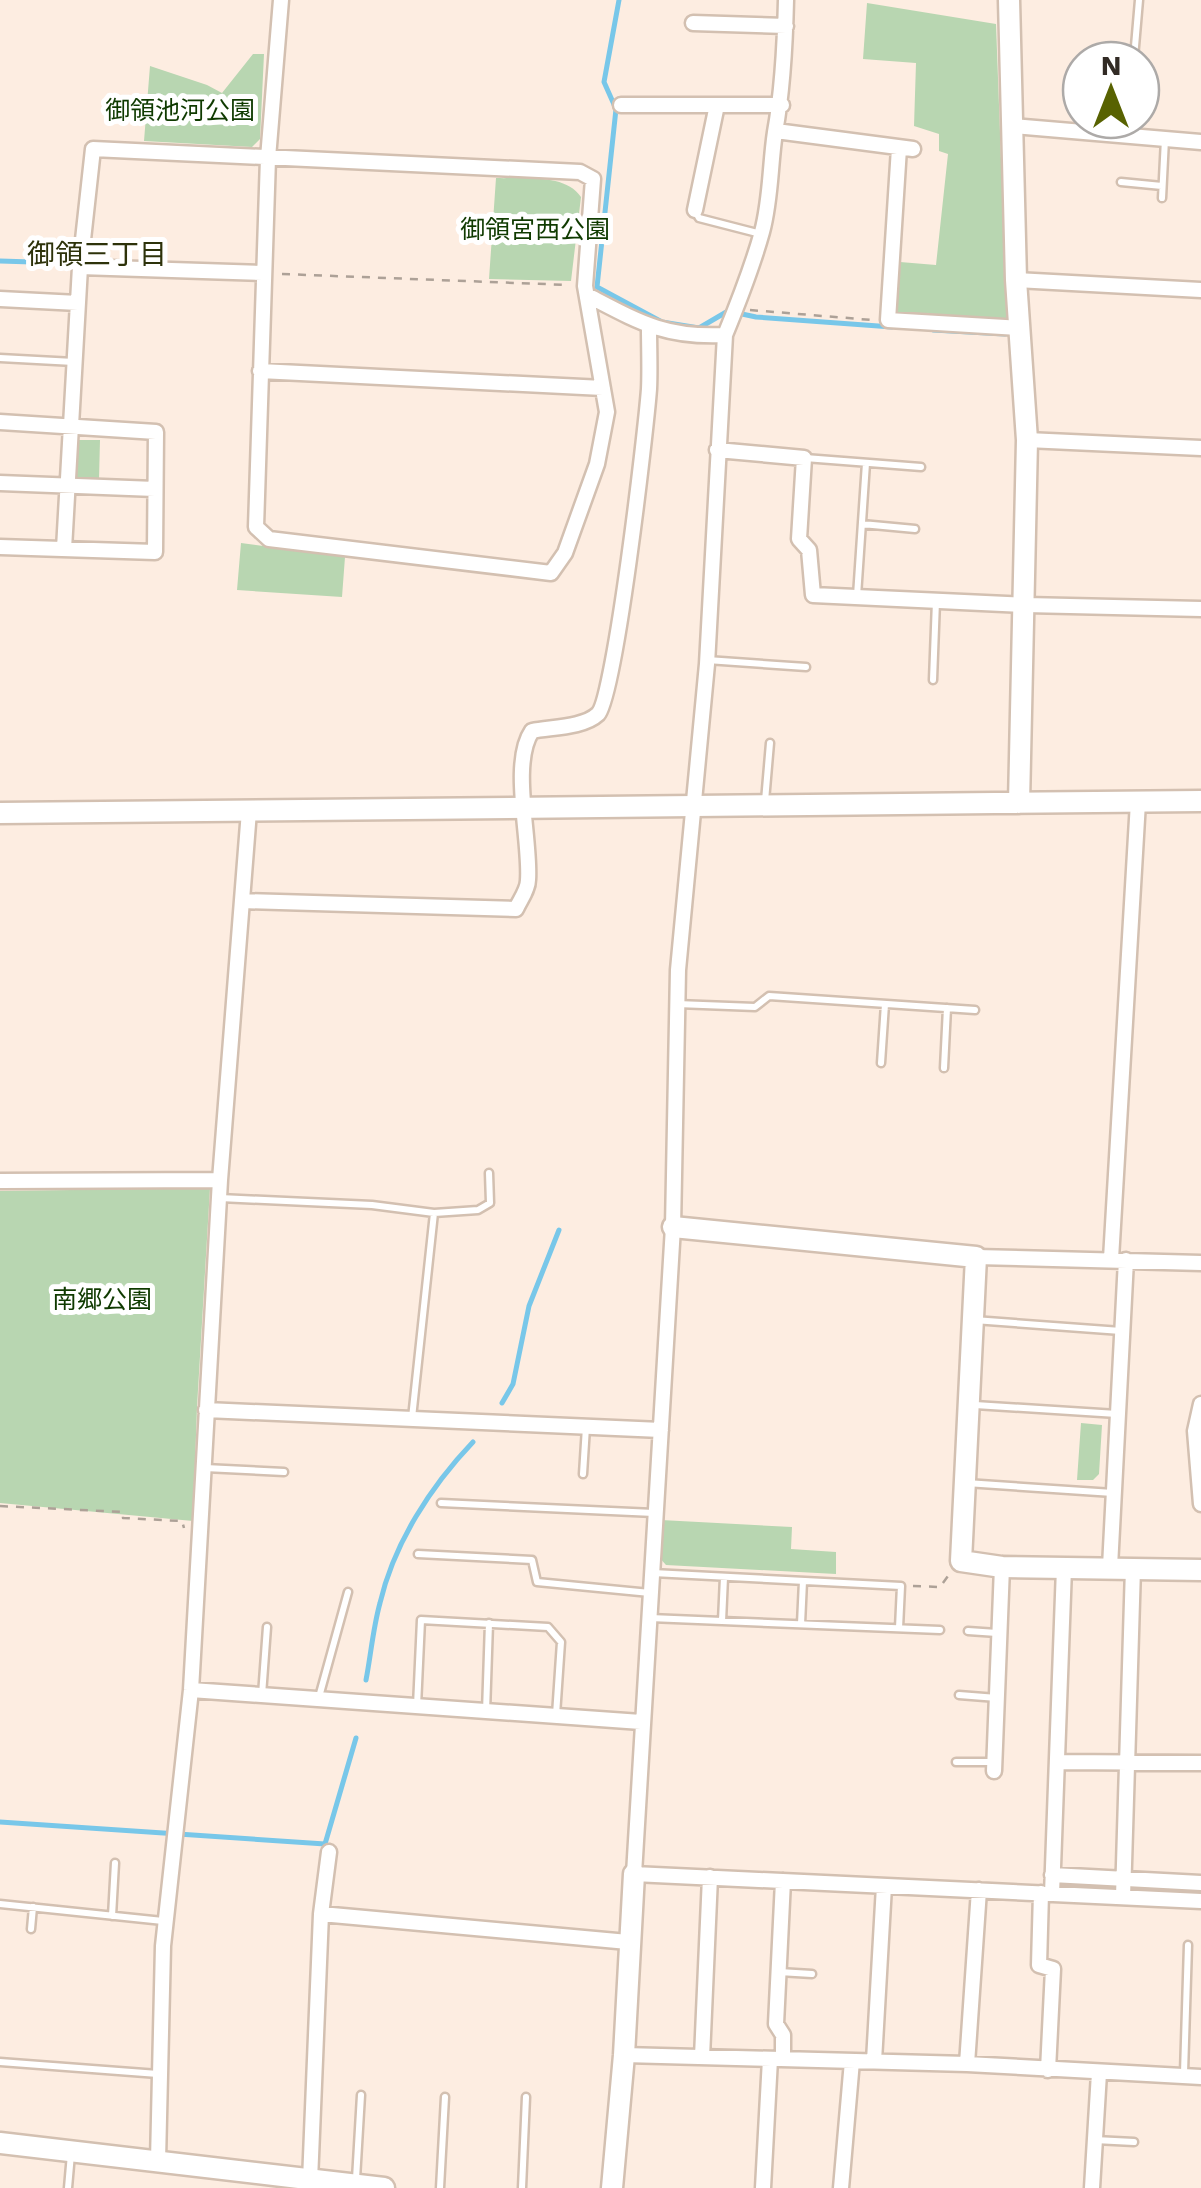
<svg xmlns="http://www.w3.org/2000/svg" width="1201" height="2188" viewBox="0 0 1201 2188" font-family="'Work Sans','Noto Sans JP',sans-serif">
  <rect width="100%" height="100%" fill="#fdede1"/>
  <!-- green -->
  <path fill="#b8d6b1" d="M867,3L996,24L1007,321L895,315L900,262L936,265L948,154L939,151V134L914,126L916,63L863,59Z
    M253,54H264L260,139L252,147L144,141L150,66L207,85L222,93Z
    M496,178C522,179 565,173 581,197L571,281L489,279Z
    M74,440H100L99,479L73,478Z
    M241,543L345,557L342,597L237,590Z
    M210,1188L197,1407L193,1521L0,1503V1191Z
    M1081,1423L1102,1425L1099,1474L1093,1480H1077Z
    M661,1520L792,1527L791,1549L836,1552V1574L666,1565L658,1556Z"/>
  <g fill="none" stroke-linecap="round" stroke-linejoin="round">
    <!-- stream -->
    <path stroke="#78c7e9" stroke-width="5" d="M619,0L604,82L616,109L597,287L662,322L699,328L728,311L756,317L892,327
      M0,261L64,263
      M933,330L1005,334
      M502,1403L513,1384L529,1306L559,1230
      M366,1680C371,1654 373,1628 380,1603C394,1543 431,1486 473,1442
      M0,1822L325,1844L356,1738"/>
    <!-- lane casing -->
    <g stroke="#d3c0b1" stroke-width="11">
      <path id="lane" d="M1134,58L1139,0
        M1121,182L1162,186
        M1162,198L1165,139
        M695,211L699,218L761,234
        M0,358L74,362
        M805,458L921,467
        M862,524L915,529
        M857,596L866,463
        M707,660L806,667
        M933,680L936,601
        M765,801L770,743
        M677,1004L755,1007L769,996L975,1010
        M881,1063L885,1004
        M944,1068L947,1008
        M220,1198L372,1205L434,1213L412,1418
        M434,1213L478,1210L490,1203L489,1173
        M974,1320L1121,1331
        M975,1405L1117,1414
        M205,1468L284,1472
        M583,1474L586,1427
        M966,1483L1113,1493
        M441,1503L654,1513
        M418,1554L532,1560L537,1582L650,1593
        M653,1573L901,1586L899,1628
        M650,1618L940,1630
        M722,1621L724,1577
        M801,1624L803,1581
        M968,1631L997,1633
        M262,1695L267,1627
        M959,1695L997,1698
        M319,1697L348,1592
        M417,1706L421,1620L548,1627L561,1642L556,1715
        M486,1712L489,1623
        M956,1762H994
        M0,1904L163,1921
        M112,1916L115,1863
        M31,1929L33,1907
        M779,1972L812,1974
        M0,2062L158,2074
        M1184,2073L1188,1945
        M1095,2140L1134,2142
        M356,2179L361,2095
        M68,2188L71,2154
        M440,2188L445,2097
        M522,2188L526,2097"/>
    </g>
    <!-- street casing -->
    <g stroke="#d3c0b1" stroke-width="19">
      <path id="street" d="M786,0C785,45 783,88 775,132C770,165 771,199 762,232C752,268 739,301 725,335L707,664L678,970L673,1227L634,1874L1201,1901
        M693,23L786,26
        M621,105H782
        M1014,126L1201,142
        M776,131L913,149
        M899,148L888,320L1020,328
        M695,210L717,105
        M80,267L262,273
        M1016,280L1201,290
        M587,295C639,322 665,338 725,335
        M0,299L78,303
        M260,371L603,388
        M0,422L156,432L155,552L0,547
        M1027,440L1201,448
        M717,450L804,458L799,539L809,550L813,595L1026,605L1201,609
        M0,483L155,489
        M64,549L80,267L93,149L580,172L593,179L585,286L607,412L597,464L565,553L551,573L269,539L256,527L268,158L281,0
        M242,901L516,909C520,900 528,890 528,880C531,841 510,763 532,731C551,727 583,728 598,714C615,697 646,430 649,389C650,369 649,348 649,328
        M0,1181L220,1180
        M976,1257L1201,1263
        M1111,1259L1138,802
        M1201,1404L1195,1431L1201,1504
        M206,1410L661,1430
        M1110,1567L1126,1260
        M191,1690L641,1722
        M1059,1762L1201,1763
        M994,1771L1002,1567
        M1052,1875L1201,1883
        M1041,1893L1039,1965L1053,1969L1048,2070
        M1052,1894L1064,1568
        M1123,1897L1133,1568
        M321,1914L628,1942
        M624,2055L967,2064L1201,2077
        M702,2057L710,1877
        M783,2059V2035L776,2024L783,1881
        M874,2061L884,1886
        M967,2064L979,1890
        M158,2161L163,1946L191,1690L220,1180L249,811
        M310,2181L321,1914L329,1852
        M763,2188L770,2059
        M841,2188L852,2061
        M1092,2188L1099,2073"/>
    </g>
    <!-- secondary casing -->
    <g stroke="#d3c0b1" stroke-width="25">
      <path id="secondary" d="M1009,0L1016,280L1027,440L1019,803
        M0,813L1201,801
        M673,1227L976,1257L961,1561L1002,1567L1201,1570
        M0,2143L384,2188
        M612,2188L624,2055L634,1874"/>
    </g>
    <!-- path -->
    <path stroke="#ada197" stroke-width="2.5" stroke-dasharray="8 8" stroke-linecap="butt" d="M282,274L569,285
      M750,310L872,320
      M0,1506L123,1512V1518L182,1521L184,1528
      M913,1586L940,1587L948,1576"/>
    <!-- lane -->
    <use href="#lane" stroke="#fff" stroke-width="6"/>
    <!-- street -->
    <use href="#street" stroke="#fff" stroke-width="14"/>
    <!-- secondary -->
    <use href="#secondary" stroke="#fff" stroke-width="20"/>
  </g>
  <g text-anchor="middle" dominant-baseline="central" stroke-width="10" stroke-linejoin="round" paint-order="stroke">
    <!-- park labels -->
    <g font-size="25" fill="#0f3a00" stroke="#fff">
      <text x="180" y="110">御領池河公園</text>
      <text x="535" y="229">御領宮西公園</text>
      <text x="102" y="1299">南郷公園</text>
    </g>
    <!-- neighbourhood labels -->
    <g font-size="28" fill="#2d320a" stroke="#fff">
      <text x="97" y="254">御領三丁目</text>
    </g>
  </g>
  <!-- north arrow -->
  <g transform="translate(1111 90)"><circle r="48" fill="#ffffff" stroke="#adaaa8" stroke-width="2.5"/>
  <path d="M0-8L18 38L0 25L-18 38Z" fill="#586201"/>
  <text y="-15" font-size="28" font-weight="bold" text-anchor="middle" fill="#322b25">N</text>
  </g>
</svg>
